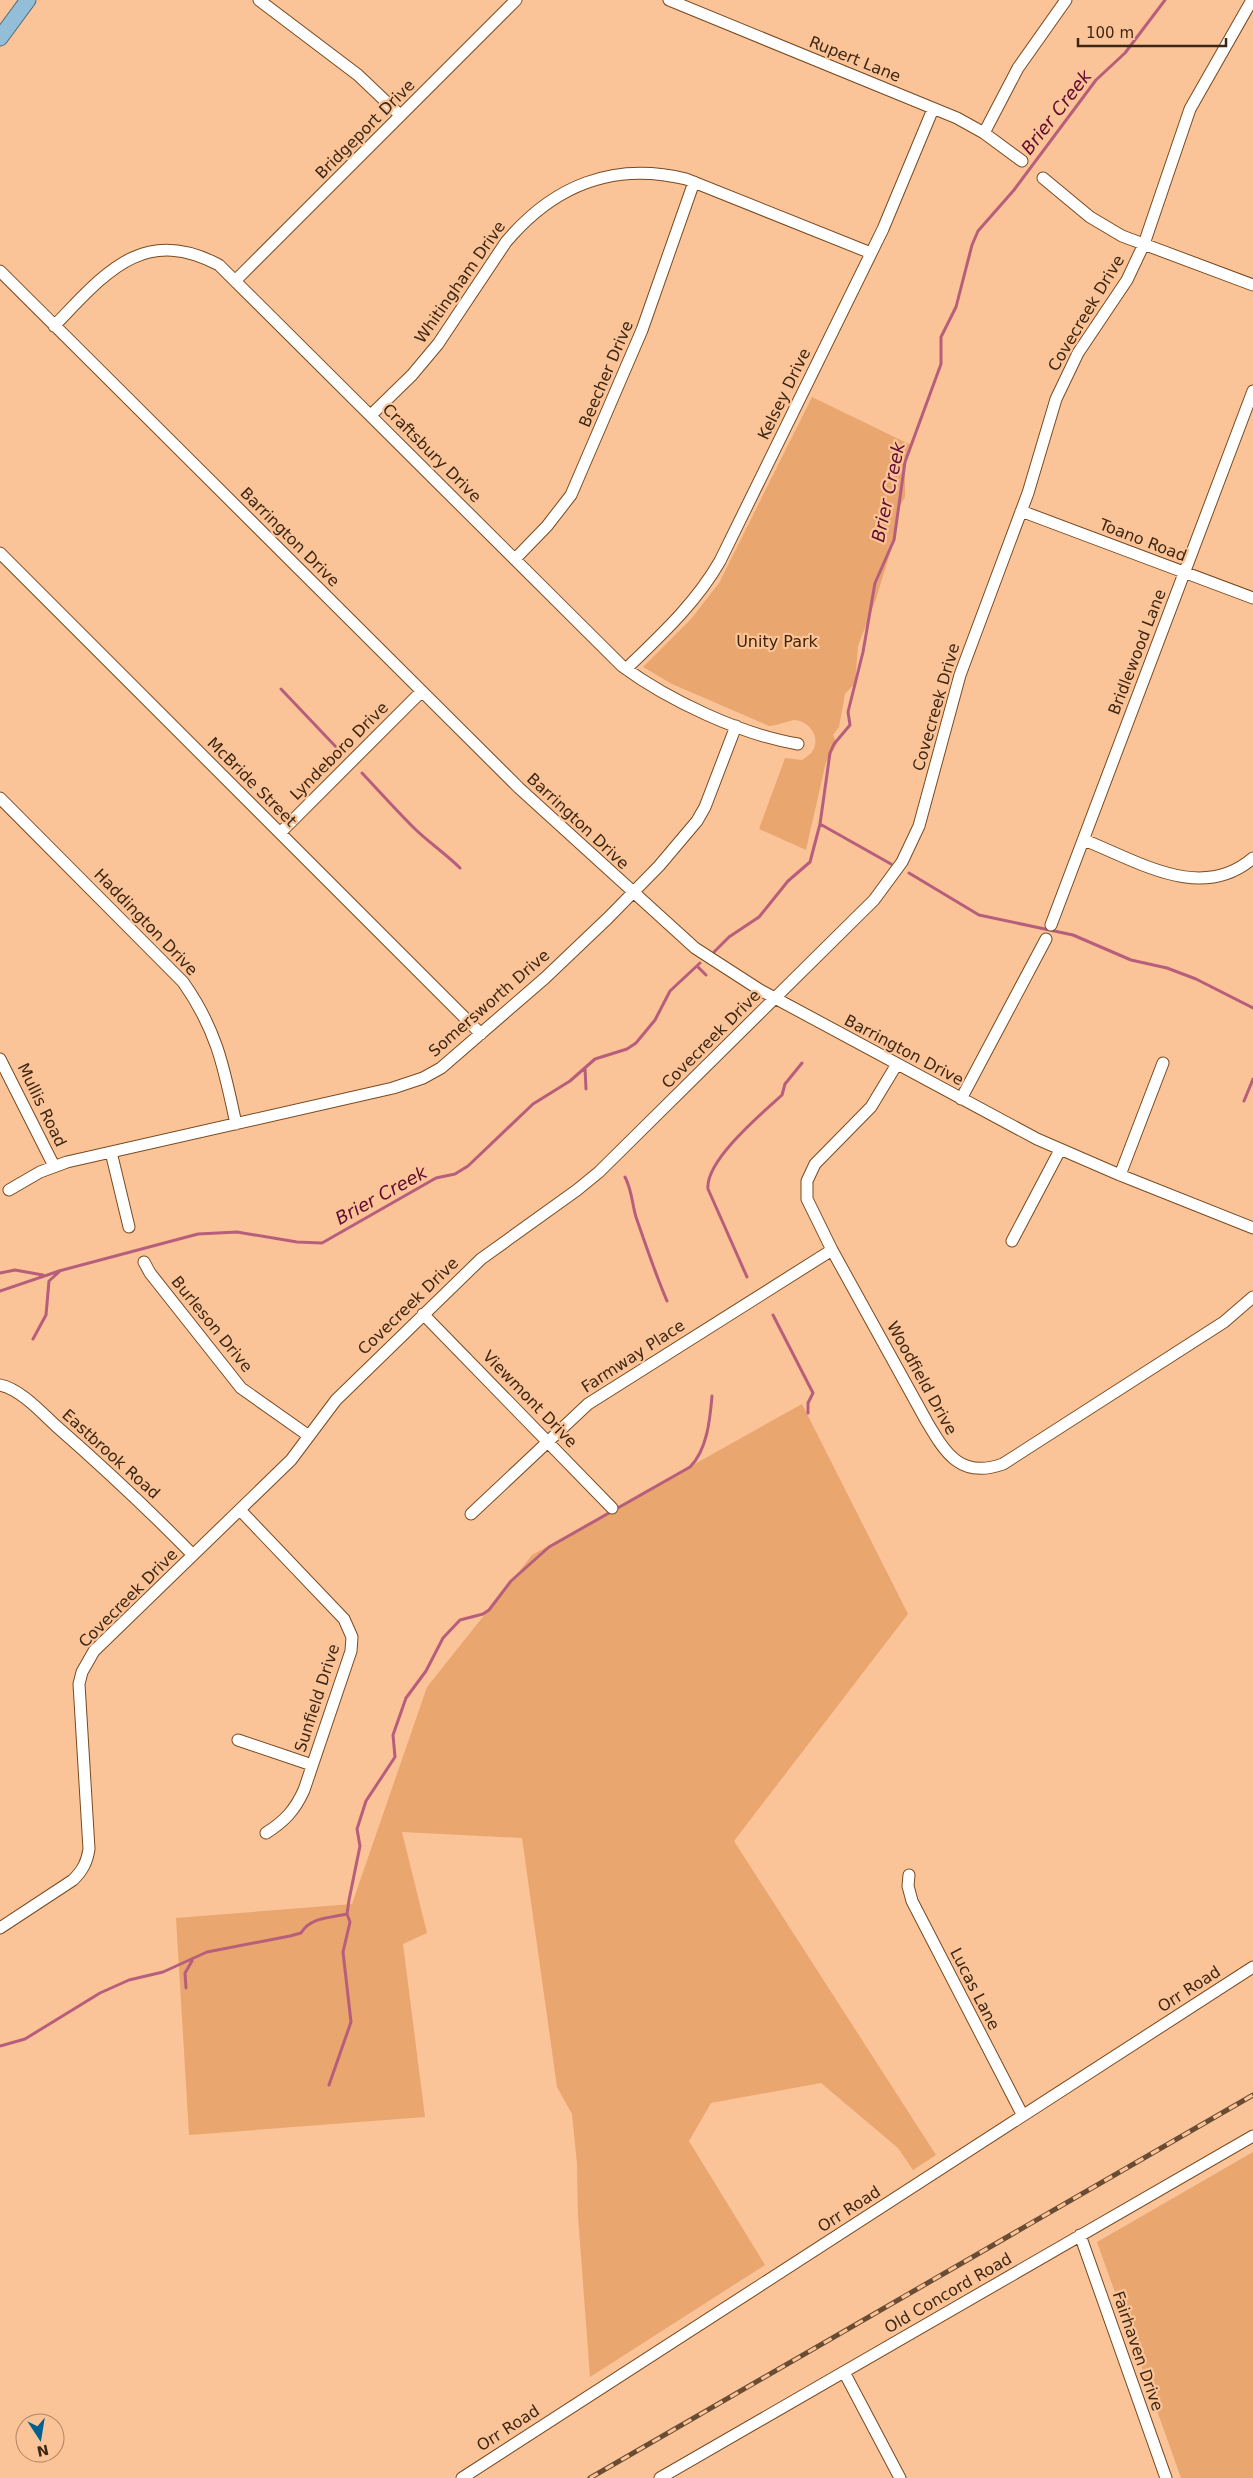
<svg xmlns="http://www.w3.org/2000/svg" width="1253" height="2478" viewBox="0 0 1253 2478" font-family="'DejaVu Sans',sans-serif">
  <rect width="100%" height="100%" fill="#fbc498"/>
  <!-- green -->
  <path fill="#e9a66e" d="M812,397L911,445L905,459V497L899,508L894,540L876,599L858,646L855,683L845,694L839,727L833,735L837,744L826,762L806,850L759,829L785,758L802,760C805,758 809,755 811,753C822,740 811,722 796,720C788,720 778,726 769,726L672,684L643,667L691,619L719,583Z
    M802,1404L908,1614L734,1841L936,2155L913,2170L898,2148L821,2083L711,2103L689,2141L765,2265L590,2377L578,2216L577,2164L572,2114L557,2087L522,1838L402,1832L427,1933L403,1944L425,2117L189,2135L176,1918L352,1904L427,1687L532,1555Z
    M1253,2152V2478H1181L1097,2242Z"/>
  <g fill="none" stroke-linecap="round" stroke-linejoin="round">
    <!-- stream -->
    <path stroke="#b75e7c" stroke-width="3" d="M281,689L337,748
      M362,773C379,791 395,809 413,827C428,842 445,853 460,868
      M820,824L891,864
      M909,873L979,915L1073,935L1131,960L1167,968L1196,979L1253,1008
      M714,952L729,937L759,917L788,881L810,862L820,824L830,753L834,744L850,725L848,712L863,652L875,583L894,540L905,462L941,364V337L956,307L972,245L978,231L1014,190L1096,80L1125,53L1165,0
      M697,966L706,975
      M585,1068L586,1089
      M1244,1101L1253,1079
      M625,1177C632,1190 632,1204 636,1217C646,1246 655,1273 667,1301
      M0,1273L15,1270L43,1275
      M747,1277L708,1189C705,1161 761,1114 782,1095L785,1084L802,1063
      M0,1291L59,1271L198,1234L237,1232L297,1242L322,1243L436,1178L455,1174L468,1166L533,1104L570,1081L595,1059L627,1049L636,1043L655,1020L670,991L700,963
      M773,1315L813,1393L808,1403V1413
      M33,1339L46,1315L49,1281L59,1272
      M186,1988L185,1973L192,1961
      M0,2046L25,2039L100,1993L129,1980L163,1972L207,1952L290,1936L301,1933C310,1917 330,1918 347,1914
      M329,2085L351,2022L343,1952L350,1922L347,1914L349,1900L360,1846L357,1829L366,1801L395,1757L393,1735L406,1698L426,1671L443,1638L460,1620L483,1614L489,1610L511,1581L549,1547L690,1467C707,1450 710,1420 712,1396"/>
    <!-- minor casing -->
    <g stroke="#794a20" stroke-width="13">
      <path id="minor" d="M259,0L358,75L400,115
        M669,0L957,118L984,133L1022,161
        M984,133L1018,68L1066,0
        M1043,178L1090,217L1122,236L1253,285
        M0,271L519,788L695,948L760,990L1037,1139L1120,1175L1253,1228
        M236,280L516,0
        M54,326C104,275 142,224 219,265L622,666C668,700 742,735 798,744
        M371,415L412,375L438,344L506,242C553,186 613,161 686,179L871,253
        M1021,511L1253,598
        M0,553L481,1034
        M515,559L547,526L571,495L642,330L694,182
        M626,669C661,635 696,603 720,561L883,229L933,109
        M0,798L183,982C217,1030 224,1068 236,1124
        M280,833L421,692
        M1084,840C1138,861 1201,903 1253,858
        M1051,925L1253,391
        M0,1059L54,1166
        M897,1064L871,1107L815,1164L807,1181V1199L832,1250L927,1422C946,1454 961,1479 1003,1464L1224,1322L1253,1297
        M961,1099L1046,939
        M111,1152L129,1227
        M1120,1175L1163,1063
        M9,1190L40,1172L67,1162L393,1088L423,1078L441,1068L545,978L608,918L659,866L697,821L705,807L736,726
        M1012,1241L1060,1150
        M144,1262L150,1273L241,1388L309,1436
        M423,1314L612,1508
        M0,1385C20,1389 40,1411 55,1425C103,1467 149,1510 193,1555
        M240,1510L344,1619L352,1637L351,1651L304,1790C295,1810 285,1821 266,1833
        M471,1514L588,1404L832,1250
        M238,1740L312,1765
        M909,1875L908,1886L912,1901L1022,2114
        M0,1928L73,1880C83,1870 87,1862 89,1849L79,1684L82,1672L94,1651L291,1460L336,1400L481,1259L577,1190L599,1172L874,900L902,862L919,826L960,675L1028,493L1056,399L1078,353L1127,280L1144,244L1190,109L1252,0
        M1080,2235L1166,2478
        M844,2372L900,2478
        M462,2478C725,2307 989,2137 1253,1967
        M660,2478L1253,2136"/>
    </g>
    <!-- major casing -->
    <g stroke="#476c83" stroke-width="17">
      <path id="major" d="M0,38L28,0"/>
    </g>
    <!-- minor -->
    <use href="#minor" stroke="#fff" stroke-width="11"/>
    <!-- major -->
    <use href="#major" stroke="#94bdd8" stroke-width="15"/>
    <!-- rail casing -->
    <g stroke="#694c34" stroke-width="5">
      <path id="rail" d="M590,2478L1253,2095"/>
    </g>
    <!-- rail -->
    <use href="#rail" stroke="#fbc498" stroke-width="3" stroke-dasharray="9" stroke-linecap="butt"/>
  </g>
  <g text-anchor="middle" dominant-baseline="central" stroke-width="4.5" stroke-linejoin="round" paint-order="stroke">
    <!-- street labels -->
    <g font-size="16" fill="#3c2715" stroke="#fbc498">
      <text transform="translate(855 59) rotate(22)">Rupert Lane</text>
      <text transform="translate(365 129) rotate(-45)">Bridgeport Drive</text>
      <text transform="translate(460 282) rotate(-55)">Whitingham Drive</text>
      <text transform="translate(1086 313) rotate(-59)">Covecreek Drive</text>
      <text transform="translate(606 374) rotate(-67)">Beecher Drive</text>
      <text transform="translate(784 394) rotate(-64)">Kelsey Drive</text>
      <text transform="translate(432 453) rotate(45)">Craftsbury Drive</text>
      <text transform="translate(290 537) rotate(45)">Barrington Drive</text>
      <text transform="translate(1143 540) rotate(21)">Toano Road</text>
      <text transform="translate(1137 652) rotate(-69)">Bridlewood Lane</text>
      <text transform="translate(936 707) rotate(-74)">Covecreek Drive</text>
      <text transform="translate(339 751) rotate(-45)">Lyndeboro Drive</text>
      <text transform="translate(252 782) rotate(45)">McBride Street</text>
      <text transform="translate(578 821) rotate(43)">Barrington Drive</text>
      <text transform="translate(146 922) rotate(46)">Haddington Drive</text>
      <text transform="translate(489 1003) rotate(-41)">Somersworth Drive</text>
      <text transform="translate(711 1039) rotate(-45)">Covecreek Drive</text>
      <text transform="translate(904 1050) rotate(28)">Barrington Drive</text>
      <text transform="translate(42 1105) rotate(64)">Mullis Road</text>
      <text transform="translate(408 1306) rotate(-44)">Covecreek Drive</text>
      <text transform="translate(212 1324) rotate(51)">Burleson Drive</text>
      <text transform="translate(633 1356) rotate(-33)">Farmway Place</text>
      <text transform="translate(922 1378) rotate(61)">Woodfield Drive</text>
      <text transform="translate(530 1399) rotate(46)">Viewmont Drive</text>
      <text transform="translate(111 1454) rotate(42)">Eastbrook Road</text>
      <text transform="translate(128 1598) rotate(-45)">Covecreek Drive</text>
      <text transform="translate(317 1698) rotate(-72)">Sunfield Drive</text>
      <text transform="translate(975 1989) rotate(63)">Lucas Lane</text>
      <text transform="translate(1189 1989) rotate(-33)">Orr Road</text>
      <text transform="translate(849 2209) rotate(-33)">Orr Road</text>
      <text transform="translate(948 2293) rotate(-30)">Old Concord Road</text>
      <text transform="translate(1138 2351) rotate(71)">Fairhaven Drive</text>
      <text transform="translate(508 2428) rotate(-33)">Orr Road</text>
    </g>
    <!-- park labels -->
    <g font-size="16" fill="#402306" stroke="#fbc498">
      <text x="777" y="641">Unity Park</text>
    </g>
    <!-- water labels -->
    <g font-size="18" font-style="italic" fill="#600b31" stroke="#fbc498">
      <text transform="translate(1056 112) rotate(-52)">Brier Creek</text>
      <text transform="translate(888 492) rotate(-78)">Brier Creek</text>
      <text transform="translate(381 1195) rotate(-29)">Brier Creek</text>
    </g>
  </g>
  <!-- north arrow -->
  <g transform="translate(40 2438) rotate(168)"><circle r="24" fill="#fbc498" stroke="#af8564"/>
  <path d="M0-4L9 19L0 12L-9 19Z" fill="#006191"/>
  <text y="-8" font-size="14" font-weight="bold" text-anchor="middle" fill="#3c2715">N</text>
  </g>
  <!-- scale -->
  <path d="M1078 38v8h148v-8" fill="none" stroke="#3c2715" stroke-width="2.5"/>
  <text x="1086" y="38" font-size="15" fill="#3c2715" stroke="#fbc498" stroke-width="4" paint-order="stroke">100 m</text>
</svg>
